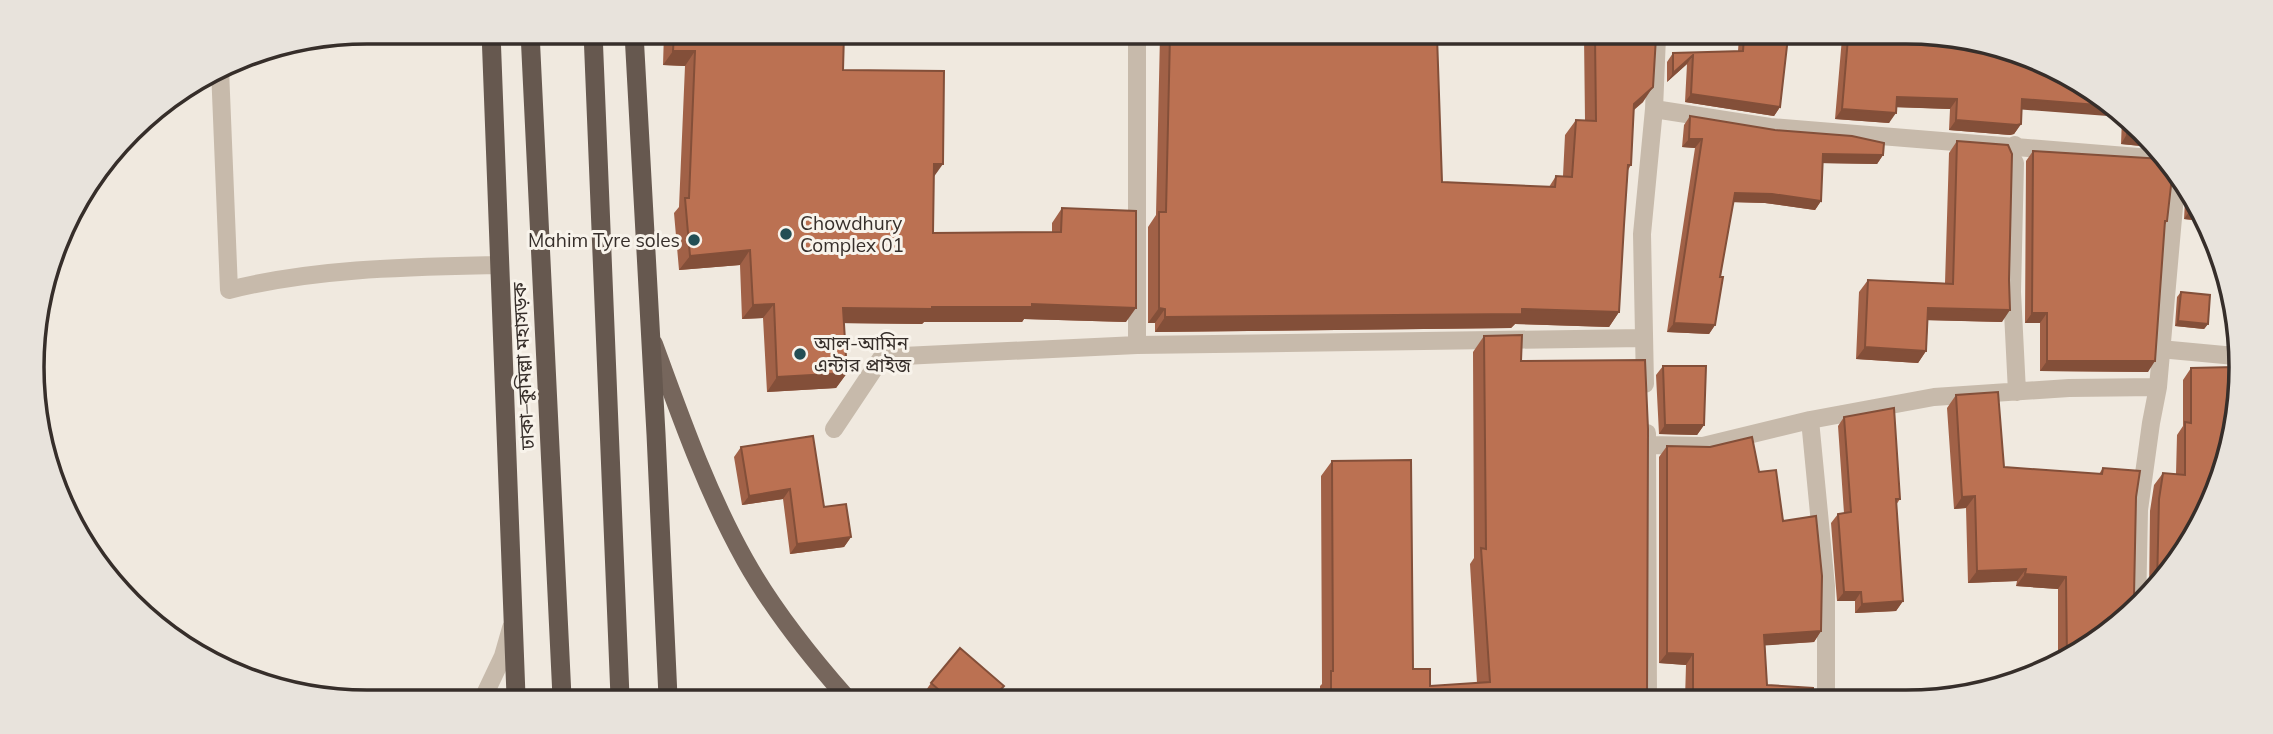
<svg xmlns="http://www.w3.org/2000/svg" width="2273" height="734" viewBox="0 0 2273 734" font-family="Mulish,'Noto Sans Bengali',sans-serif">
  <rect width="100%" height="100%" fill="#f0e9df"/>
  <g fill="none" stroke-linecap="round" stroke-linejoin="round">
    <!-- minor -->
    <path stroke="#c7baab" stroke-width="18" d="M220,69L229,290C316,268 409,267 499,265
      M1654,109L1770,127L2163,159
      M2015,145L2011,157L2015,163L2012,292L2017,392
      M1137,345V35
      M2160,349L2235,356
      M1645,384L1642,234L1654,109L1657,37
      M1810,420L1826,586V699
      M834,429L882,357L1137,345L1643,338
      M1647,433L1648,699
      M1648,445L1703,446L1810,420L1934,397L2069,388L2158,387
      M2137,609L2139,510L2151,423L2158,387L2177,173
      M484,696L503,656L511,628"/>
    <!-- primary -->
    <path stroke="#76665c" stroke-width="18" d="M654,344C681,418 707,492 745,560C773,610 809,655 846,697"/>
    <!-- trunk -->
    <path stroke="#66584f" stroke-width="19" d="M491,32L516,696
      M530,32L562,697
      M593,32L620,697
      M634,33L656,434L668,697"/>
  </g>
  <!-- wall -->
  <path fill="#a16147" d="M664,33H844L843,70L934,177L933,233L1052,232V223L1062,208L1126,322L1024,319L1022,322H924L922,324L844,323L847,373L836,388L767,392L763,318L742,319L740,265L679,270L674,213L679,207L685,66L663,65Z
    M1160,35L1437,36L1442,182L1549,187L1556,176H1563L1565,135L1576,120H1585L1584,36L1656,37L1643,102L1634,110L1631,165L1628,170L1624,225L1619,312L1609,327L1515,324L1511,328L1155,332V323H1148V227L1156,215Z
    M1739,37H1788L1780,107L1774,116L1685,102L1687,64L1667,82V62L1673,53L1738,51Z
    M1842,38H1972L2021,109V124L2014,134L2010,135L1949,130L1950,109L1896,107L1889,123L1835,119Z
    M1690,116L1883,155L1877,164L1822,163L1821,201L1815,210L1765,203L1733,202L1720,277L1715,325L1709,334L1667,332L1695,148L1682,147L1684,125Z
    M2122,118L2151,147L2121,144Z
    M1957,141L2002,322L1928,320L1926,351L1918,363L1856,359L1859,292L1868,280L1945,283L1949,153Z
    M2033,151L2167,221L2164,226L2148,372L2040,371V323H2025L2026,161Z
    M2186,183L2202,221L2184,219Z
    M2181,292L2208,324L2204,329L2175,326L2177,297Z
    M1484,336L1521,361L1647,699L1320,698V686L1322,684L1321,476L1332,461L1413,669L1430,686L1477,683L1470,564L1474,558L1473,352Z
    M1663,366L1704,425L1697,435L1659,434L1656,375Z
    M2191,368L2197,534L2149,597L2150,511L2154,485L2163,473L2176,474L2177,435L2183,426V380Z
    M1956,395L2004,467L2099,474L2103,468L2136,497L2134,596L2140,606L2058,665V589L2016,586L2017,581L1968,583L1966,508L1954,509L1947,408Z
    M1844,417L1900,499L1896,505L1903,601L1896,611L1855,613V601H1837L1831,523L1838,514L1844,513L1838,426Z
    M1667,446L1759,472L1783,521L1821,631L1814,642L1765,645L1767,685L1813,699H1685L1686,665L1659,663V457Z
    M741,447L824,507L851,537L844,547L790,554L783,499L742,505L734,457Z
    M931,683L1004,686L995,697H930L924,693Z"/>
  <!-- shaded-wall -->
  <path fill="#834f39" d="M673,51H695L685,66L663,65Z
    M1693,55L1687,64L1667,82L1673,73Z
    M1653,87L1643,102L1624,118L1634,104Z
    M1691,94L1780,107L1774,116L1685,102Z
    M1897,97L1957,99L1950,109L1890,107Z
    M2022,99L2110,106L2121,117L2015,109Z
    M1842,109L1896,113L1889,123L1835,119Z
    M1956,120L2021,124L2014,134L2010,135L1949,130Z
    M2127,134L2140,135L2151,147L2121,144Z
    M1689,139H1702L1695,148L1682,147Z
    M1823,154L1883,155L1877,164L1816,163Z
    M934,164H943L933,178Z
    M1735,193L1772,194L1821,201L1815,210L1765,203L1728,202Z
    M2191,209L2197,210L2202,221L2184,219Z
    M750,250L740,265L679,270L690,256Z
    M774,304L763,318L742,319L753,305Z
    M1032,304L1136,308L1126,322L1024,319L1022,322H924L922,324L833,323L843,308Z
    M1159,308L1165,309L1155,323H1148Z
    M1928,308L2010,310L2002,322L1920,320Z
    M1522,309L1619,312L1609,327L1515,324L1511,328L1155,332L1165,317Z
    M2032,313H2047L2040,323H2025Z
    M2178,321L2208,324L2204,329L2175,326Z
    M1674,323L1715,325L1709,334L1667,332Z
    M1865,347L1926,351L1918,363L1856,359Z
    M2047,361H2155L2148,372L2040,371Z
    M847,373L836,388L767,392L777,377Z
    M1665,425H1704L1697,435L1659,434Z
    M790,489L783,499L742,505L749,496Z
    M1975,496L1966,508L1954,509L1962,497Z
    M851,537L844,547L790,554L797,544Z
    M2026,569L2017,581L1968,583L1977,571Z
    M2025,574L2066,577L2058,589L2016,586Z
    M1844,592H1861L1855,601H1837Z
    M1903,601L1896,611L1855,613L1862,604Z
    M1821,631L1814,642L1757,646L1764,635Z
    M1667,653L1693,654L1686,665L1659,663Z"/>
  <!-- building -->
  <path fill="#bb7152" stroke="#834f39" stroke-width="2" d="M674,33H844L843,70L944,71L943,164H934L933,233L1061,232L1062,208L1136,211V308L1032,304V307H932V309L843,308L847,373L777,377L774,304L753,305L750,250L690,256L685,198H689L695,51H673Z
    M1170,35L1437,36L1442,182L1555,187L1556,176L1572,177L1576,120L1596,121L1595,37H1656L1653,87L1634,104L1631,165H1628L1624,225L1619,312L1522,309V314L1165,317V309L1159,308V212H1166Z
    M1744,37H1788L1780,107L1691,94L1693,55L1673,73V53L1743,51Z
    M1848,38H1972L2093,88L2110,106L2022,99L2021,124L2017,125L1956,120L1957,99L1897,97L1896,113L1842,109Z
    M1690,116L1775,130L1852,136L1884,143L1883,155L1823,154L1821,201L1772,194L1735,193L1720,277H1723L1715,325L1674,323L1702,139H1689Z
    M2128,124L2140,135L2127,134Z
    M1957,141L2008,145L2012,154L2009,280L2010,310L1928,308L1926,351L1865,347L1868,280L1953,284Z
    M2033,151L2163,159L2173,168L2167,221H2165L2155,361H2047V313H2032Z
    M2192,197L2197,210L2191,209Z
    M2181,292L2210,295L2208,324L2178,321Z
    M1522,335L1521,361L1645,360L1648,429L1647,699L1331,698V671H1333L1332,461L1411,460L1413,669H1430V686L1490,682L1481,548L1486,549L1484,336Z
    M1663,366H1706L1704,425H1665Z
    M2235,367V433L2197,534L2157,586L2159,499L2163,473L2185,475V422L2191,423V368Z
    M1998,392L2004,467L2102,474L2103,468L2140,471L2136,497L2134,596L2140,606L2067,659L2066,577L2025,574L2026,569L1977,571L1975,496L1962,497L1956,395Z
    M1894,408L1900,499H1896L1903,601L1862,604L1861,592H1844L1838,514L1851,512L1844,417Z
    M813,436L824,507L846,504L851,537L797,544L790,489L749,496L741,447Z
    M1752,437L1759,472L1776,470L1783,521L1816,516L1822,576L1821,631L1764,635L1767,685L1813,688V699H1693V654L1667,653V446L1710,447Z
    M960,648L1004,686L994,697H947L931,683Z
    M1979,691L1950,700L1868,699V695Z"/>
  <!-- markers -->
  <g fill="#234e54" stroke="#f8f3eb" stroke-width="2.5">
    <circle cx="786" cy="234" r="7"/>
    <circle cx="694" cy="240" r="7"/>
    <circle cx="800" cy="354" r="7"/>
  </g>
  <g text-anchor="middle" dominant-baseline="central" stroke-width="6" stroke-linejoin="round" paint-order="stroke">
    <!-- poi labels -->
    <g font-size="19" fill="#362e2a" stroke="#f8f3eb" text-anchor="start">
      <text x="800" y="223">Chowdhury<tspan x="800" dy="22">Complex 01</tspan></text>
      <text x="680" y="240" text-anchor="end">Mahim Tyre soles</text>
      <text x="814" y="343">আল-আমিন<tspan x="814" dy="22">এন্টার প্রাইজ</tspan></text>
    </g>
    <!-- street labels -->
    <g font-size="19" fill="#362e2a" stroke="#f8f3eb">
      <text transform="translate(523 366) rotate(-93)">ঢাকা–কুমিল্লা মহাসড়ক</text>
    </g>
  </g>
  <!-- crop -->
  <path d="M0 0H2273V734H0ZM367 44H1906A323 323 0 0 1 2229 367V367A323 323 0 0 1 1906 690H367A323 323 0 0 1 44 367V367A323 323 0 0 1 367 44Z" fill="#e8e3dc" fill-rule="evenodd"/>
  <path fill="none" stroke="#362e2a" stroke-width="3.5" d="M367 44H1906A323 323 0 0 1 2229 367V367A323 323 0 0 1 1906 690H367A323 323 0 0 1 44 367V367A323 323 0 0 1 367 44Z"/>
</svg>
